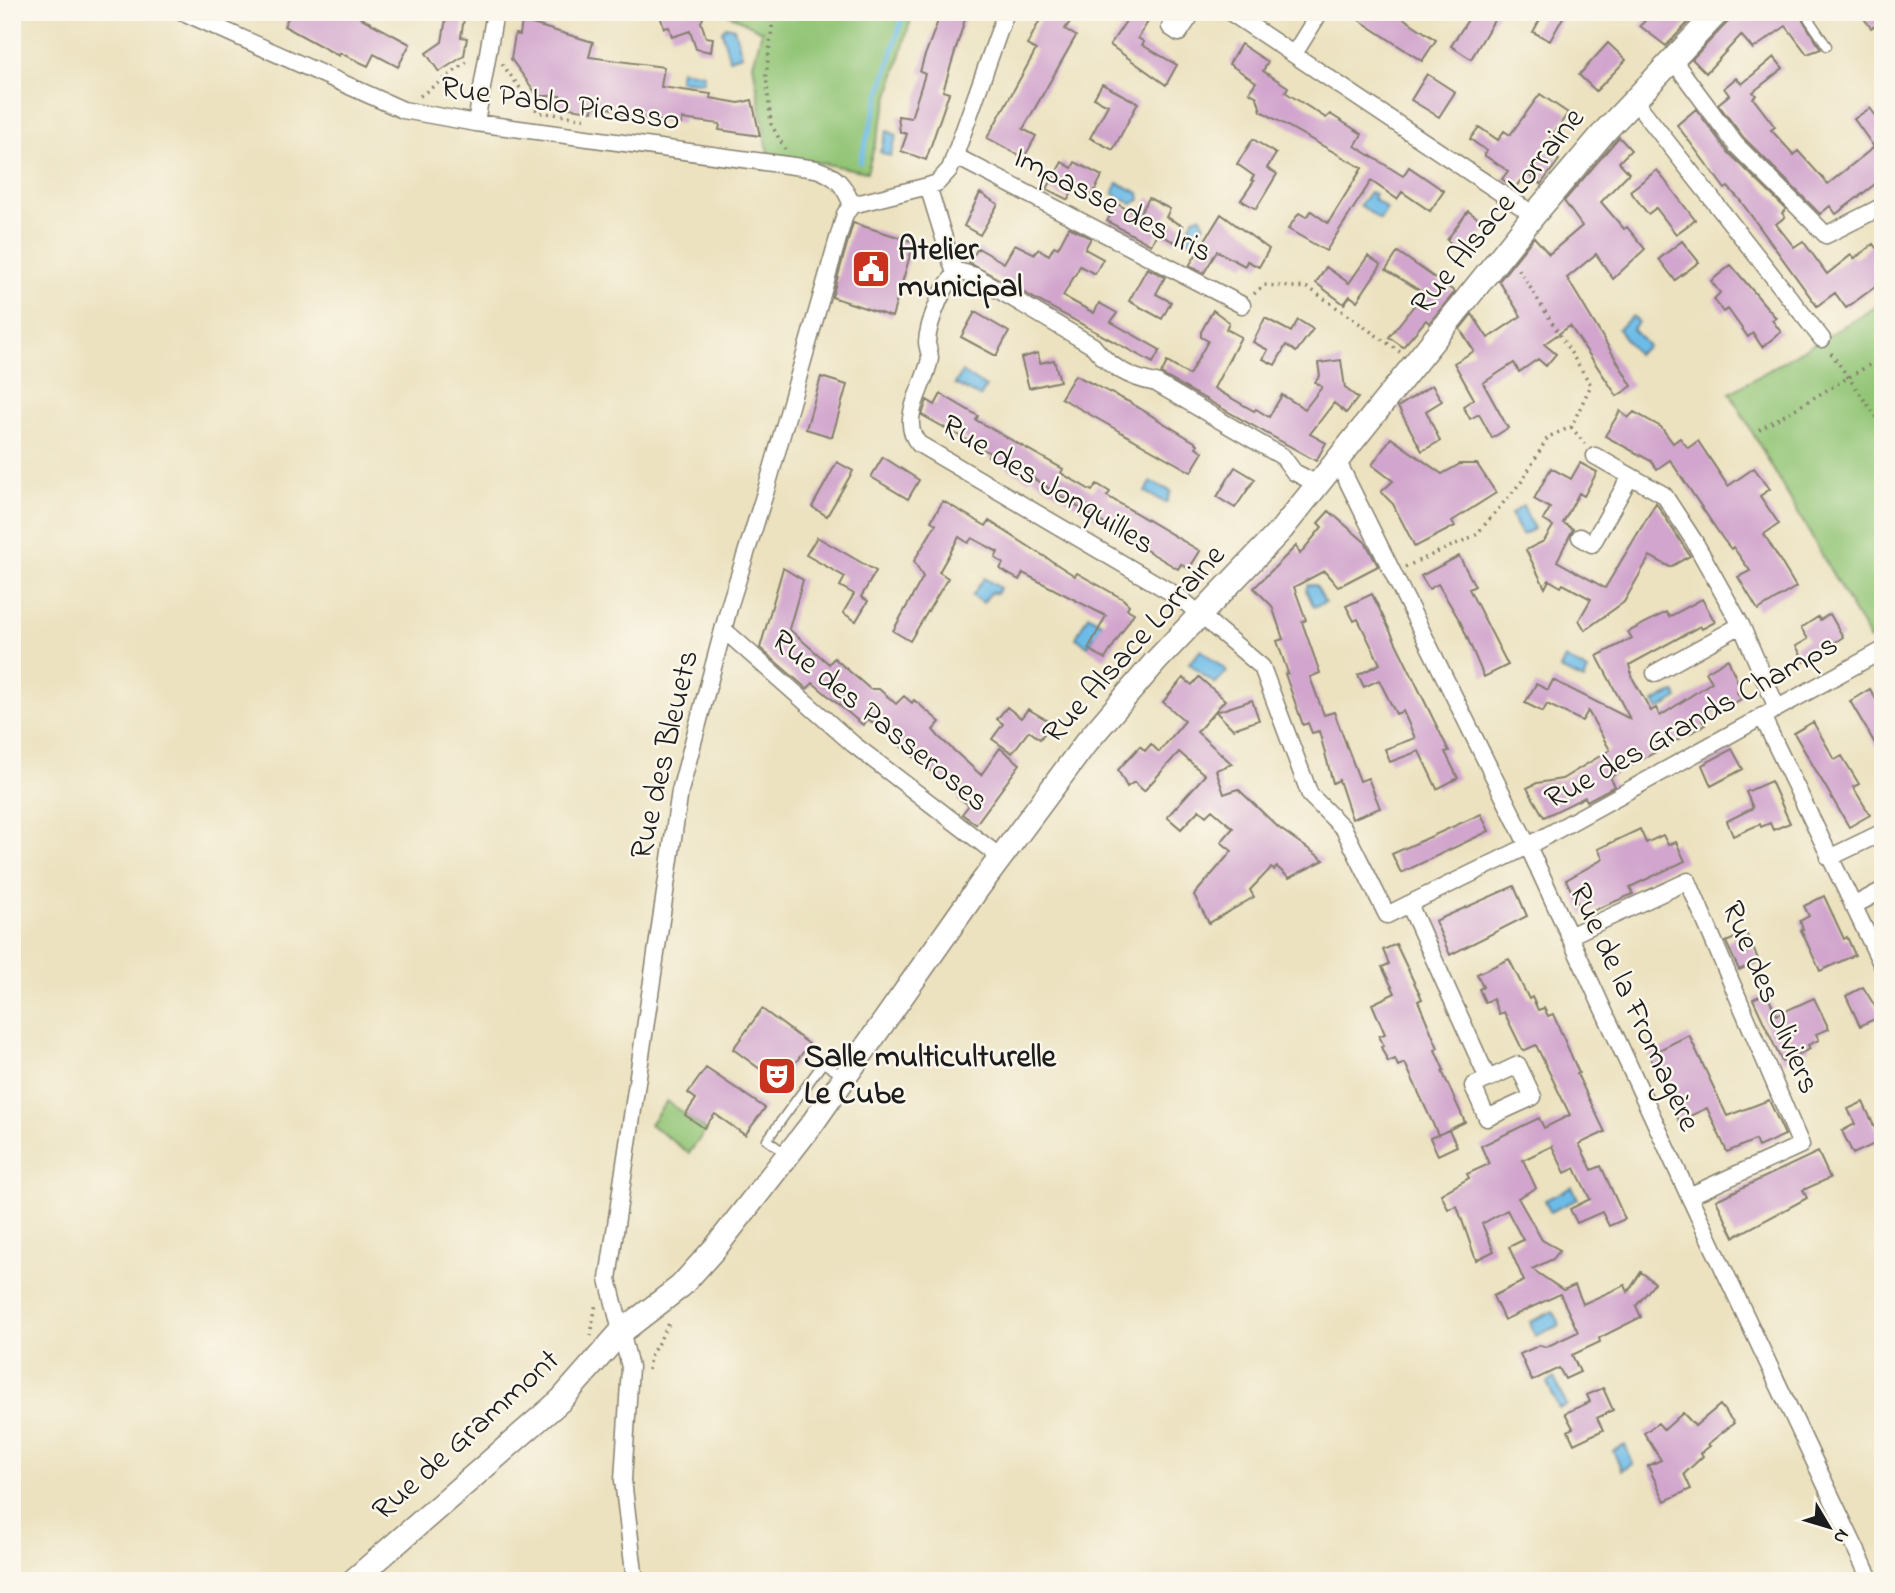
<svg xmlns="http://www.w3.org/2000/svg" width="1895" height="1593" viewBox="0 0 1895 1593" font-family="'Indie Flower',sans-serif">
  <rect width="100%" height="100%" fill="#fbf7ec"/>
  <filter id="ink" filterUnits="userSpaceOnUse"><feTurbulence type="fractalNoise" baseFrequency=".0143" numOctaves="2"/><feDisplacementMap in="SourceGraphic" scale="14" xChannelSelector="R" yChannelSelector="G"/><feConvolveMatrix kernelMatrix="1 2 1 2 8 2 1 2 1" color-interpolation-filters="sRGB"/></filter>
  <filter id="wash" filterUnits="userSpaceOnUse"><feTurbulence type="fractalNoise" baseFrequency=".00686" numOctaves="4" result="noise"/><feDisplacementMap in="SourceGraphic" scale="28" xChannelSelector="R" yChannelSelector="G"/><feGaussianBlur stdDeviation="1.57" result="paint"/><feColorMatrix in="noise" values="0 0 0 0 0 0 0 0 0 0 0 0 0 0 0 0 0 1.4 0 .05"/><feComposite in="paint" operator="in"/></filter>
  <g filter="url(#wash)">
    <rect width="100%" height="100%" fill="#ece2c0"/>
    <!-- green -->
    <path fill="#92c576" stroke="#577049" stroke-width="2" d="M724,12H913L867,172L768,153L753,64L762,31Z
      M1883,303V632L1870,640L1730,393Z
      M667,1101L706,1130L689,1153L650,1124Z"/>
    <!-- water -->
    <path fill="#6dbce8" stroke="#446c82" stroke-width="2" d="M726,26L734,28L742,55L729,59L722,31Z
      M681,70L704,74L703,82L679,81Z
      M887,131L897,135L890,156L880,152Z
      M1118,183L1139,193L1140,200L1132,204L1113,193Z
      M1370,192L1375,194L1373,198L1387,209L1380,220L1360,205Z
      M1200,216L1204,223L1194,243L1183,237L1194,218Z
      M1633,316L1638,322L1633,329L1648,346L1637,354L1618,329Z
      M962,372L986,387L980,397L955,384Z
      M1151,482L1171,491L1166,503L1145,492Z
      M1523,506L1534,529L1522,535L1511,514Z
      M984,578L1000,588L996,594L991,592L983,603L972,596Z
      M1308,585H1316L1325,602L1314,607L1306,590Z
      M1088,615L1103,624L1088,646L1076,638Z
      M1201,650L1227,671L1215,684L1189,663Z
      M1565,658L1588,671L1584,680L1560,669Z
      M1675,692L1678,698L1659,710L1654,702Z
      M1572,1187L1578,1199L1550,1212L1545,1200Z
      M1553,1311L1560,1325L1535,1336L1530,1322Z
      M1554,1378L1567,1405L1559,1408L1547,1383Z
      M1625,1445L1633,1464L1622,1470L1613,1451Z"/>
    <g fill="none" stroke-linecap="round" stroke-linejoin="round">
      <!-- stream -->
      <path stroke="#6dbce8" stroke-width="5" d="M860,162L904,12"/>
    </g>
    <g id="blocks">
      <!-- building -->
      <path fill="#d1a5cd" d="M291,12H350L410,44L398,67L374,54L368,66L340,53L339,56L284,26Z
        M447,12H465L461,37L467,38L464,56L439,72L426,53L442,42Z
        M659,12H706L701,22L706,37L713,38L711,52L696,49L690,31L672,37L669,27L664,28Z
        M1044,12H1077L1065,29L1076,36L1023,129L1036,136L1024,158L987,138L1036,50L1027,45Z
        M1132,12H1154L1138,38L1144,42L1142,45L1177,65L1166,85L1110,45Z
        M1347,12H1394L1436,40L1422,61Z
        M1473,12H1499L1471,59L1451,46Z
        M1544,12H1566L1550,41L1533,32Z
        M1653,12H1698L1666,46L1640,26Z
        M1732,12H1798L1821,49L1807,54L1786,26L1753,49L1741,35L1706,73L1692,59L1728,22Z
        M1859,12H1883V21L1871,28Z
        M941,13L965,19L943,91L949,93L926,160L901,151L907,134L900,132L898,116L911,118L925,74L920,72L924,58Z
        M522,21L593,42L589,57L664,67L661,87L711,94L710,98L739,103L752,100L760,136L719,130L720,124L682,119V124L620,115L621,110L593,106L592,111L560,107L561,96H538L511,59L515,34L520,35Z
        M1608,43L1626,60L1596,91L1579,75Z
        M1241,44L1268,62L1263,71L1288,87L1285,92L1326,118L1330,114L1362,134L1355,146L1403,176L1409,167L1444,191L1430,211L1402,192L1397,199L1371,181L1326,251L1288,229L1299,213L1306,217L1311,211L1328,223L1362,168L1261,111L1257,97L1249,92L1256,82L1229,64Z
        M1774,57L1783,68L1753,92L1756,95L1753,98L1775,127L1771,130L1794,155L1798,151L1828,184L1874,147L1854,119L1870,108L1883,125V178L1836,214L1830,206L1820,214L1744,138L1718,104L1729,95L1724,88L1736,78L1742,84Z
        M1427,74L1455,92L1439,117L1411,100Z
        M1102,84L1138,103L1113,150L1090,138L1108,105L1094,98Z
        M1540,94L1568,113L1543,148L1559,160L1541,184L1526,173L1515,188L1502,179L1508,171L1484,155L1487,151L1470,139L1479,127L1498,140L1504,131L1510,135Z
        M1696,109L1728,152L1786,209L1782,213L1785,217L1776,224L1794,247L1803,241L1827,274L1851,255L1854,259L1873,244L1883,257V281L1846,308L1835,293L1817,306L1739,199L1728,187L1725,189L1677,125Z
        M1619,137L1631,150L1619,162L1629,173L1601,202L1624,229L1627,227L1645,249L1613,279L1596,254L1567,278L1632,386L1617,396L1570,326L1544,344L1556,354L1546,366L1538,359L1519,372L1514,363L1483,383L1508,428L1492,438L1479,414L1470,419L1463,406L1474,399L1454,363L1474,351L1460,329L1472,314L1488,338L1521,316L1499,281L1534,237L1549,254L1582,226L1564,201Z
        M1253,139L1276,154L1267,168L1277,174L1256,209L1241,200L1254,181L1251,180L1254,176L1237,164Z
        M1062,162L1072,168L1075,162L1102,176L1092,196L1075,187L1068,200L1047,189Z
        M1657,170L1695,220L1676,234L1656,208L1648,214L1630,191Z
        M980,193L998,204L980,235L964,226Z
        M1149,198L1170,209L1166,217L1183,226L1174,242L1157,233L1151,245L1107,221L1117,204L1139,215Z
        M1468,211L1489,226L1468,255L1447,240Z
        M1221,214L1269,249L1259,267L1247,261L1245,266L1217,251L1204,273L1189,266Z
        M853,223L914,242L892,317L832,297Z
        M1069,227L1091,238L1085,249L1103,259L1095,274L1080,266L1063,296L1094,313L1099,303L1117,313L1111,322L1160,350L1153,363L969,263L978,248L1004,263L1015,244L1035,254L1038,249L1049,255L1054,246L1058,248Z
        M1682,241L1699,262L1675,280L1659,259Z
        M1398,252L1455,292L1429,323L1426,320L1403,347L1389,337L1424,293L1386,270Z
        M1368,256L1381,265L1357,301L1350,296L1344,304L1316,283L1326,267L1349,283Z
        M1731,265L1776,318L1772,320L1781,332L1762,347L1753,333L1748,337L1728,309L1723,312L1714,299L1720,293L1711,281Z
        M1147,268L1165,277L1156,294L1171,302L1162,319L1129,301Z
        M1213,310L1229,322L1226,329L1241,337L1214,388L1254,411L1256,409L1269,417L1282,395L1305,409L1322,387L1315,382L1320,376L1318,363L1341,360L1345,388L1358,398L1346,413L1334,403L1310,434L1326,443L1316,461L1161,374L1167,362L1189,375L1208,341L1201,337V332Z
        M975,312L1009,332L996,356L961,337Z
        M1265,318L1291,332L1298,320L1313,329L1296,352L1286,345L1275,365L1263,359L1268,350L1253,342Z
        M1038,353L1040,363L1054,360L1060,381L1029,388L1021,358Z
        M1075,375L1129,402L1198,444L1196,447L1203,452L1191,472L1061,398Z
        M821,377L847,385L832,437L806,429Z
        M1432,385L1442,401L1426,411L1440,441L1422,451L1398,407Z
        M941,394L978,416L976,420L1063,469L1061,473L1092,491L1097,484L1110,492L1107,496L1200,551L1189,569L1181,564L1178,569L1136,544L1120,528L1117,532L1031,477L1029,481L988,456L990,453L922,415L927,400L935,405Z
        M1620,411L1628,418L1634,412L1661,427L1673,443L1680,438L1688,448L1698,441L1728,486L1754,468L1770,489L1760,496L1779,524L1764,534L1796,587L1758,610L1738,577L1750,571L1733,547L1731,549L1723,539L1670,460L1657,469L1651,461L1605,436Z
        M1391,438L1442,474L1460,464H1477L1496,493L1452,521L1455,526L1415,547L1393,504L1381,492L1393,481L1372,465Z
        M883,457L919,480L908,499L871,477Z
        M837,462L853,471L827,516L812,507Z
        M1580,463L1597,472L1584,496L1579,493L1563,523L1573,529L1557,561L1605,588L1656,503L1690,556L1670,567L1650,556L1624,602L1585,630L1579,620L1591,599L1563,584L1561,587L1549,580L1545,588L1526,550L1544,541L1553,526L1543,520L1550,508L1534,499L1551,468L1571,479Z
        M1235,467L1255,479L1235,508L1217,497Z
        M943,501L986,526L989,521L1075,576L1077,573L1123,599L1129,605L1127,609L1134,613L1105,659L1088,649L1106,616L1023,573L1019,580L1000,569L1003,563L995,558L998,552L972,538L968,543L959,537L939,572L948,578L910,641L893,631L923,577L914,561L936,524L931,521Z
        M1329,511L1366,543L1378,566L1338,587L1324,571L1294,587L1306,620L1302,622L1320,673L1310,677L1324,715L1334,712L1360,781L1368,778L1380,808L1352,819L1339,780L1333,783L1319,731L1312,733L1308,723L1303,725L1285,674L1288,673L1277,641L1283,639L1272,606L1254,588L1296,546L1300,554L1322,527L1318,523Z
        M817,537L876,571L861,597L868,601L856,621L843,613L854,594L840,586L845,577L806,555Z
        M1459,556L1475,586L1469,589L1508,665L1484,677L1461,623L1438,584L1429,589L1421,576Z
        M783,568L803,580L789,629L829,664L834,658L870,689H879L896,704L904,696L912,703L914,700L940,722L933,730L939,737L981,775L1000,748L1020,764L976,824L962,814L969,805L957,797L958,794L868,719L863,725L813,683L807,689L760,648Z
        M1372,594L1449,751L1445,752L1458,778L1437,789L1419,751L1390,762L1385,749L1415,738L1403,711L1396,714L1379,680L1364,687L1358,675L1380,664L1358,619L1354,621L1346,606Z
        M1702,599L1715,622L1702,629L1700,626L1629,665L1633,679L1651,711L1656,708L1660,716L1712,682L1706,672L1728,659L1741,690L1737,692L1741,699L1702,721L1705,725L1610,777L1615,786L1587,801L1585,797L1544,817L1527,788L1537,783L1562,779L1610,750L1588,711L1582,721L1547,704L1543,712L1525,703L1536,684L1548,690L1553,680L1630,719L1597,656L1632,638L1628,632L1666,612L1669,617Z
        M1830,614L1843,637L1805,662L1796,646L1808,639L1801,628L1818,617L1820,620Z
        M1199,677L1225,700L1197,732L1232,764L1216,770L1224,794L1238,789L1279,828L1324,860L1289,878L1277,867L1274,870L1271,868L1250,890L1254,897L1209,923L1194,895L1232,851L1221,842L1233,828L1212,810L1206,816L1199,810L1181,829L1167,817L1205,775L1179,752L1144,791L1134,782L1127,787L1118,770L1140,746L1145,751L1151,744L1159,752L1185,721L1163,702L1183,678L1192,685Z
        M1870,689L1877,701L1883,698V757L1850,701Z
        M1252,700L1259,720L1233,729L1216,712Z
        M1007,707L1021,718L1028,709L1052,723L1040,739L1029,731L1012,753L992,739L1003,724L997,719Z
        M1813,722L1835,760L1842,756L1859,784L1853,787L1870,815L1849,827L1794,733Z
        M1732,749L1743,769L1711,786L1702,765Z
        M1771,781L1790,823L1773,830L1770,823L1761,827L1760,824L1733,836L1727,821L1753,808L1746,792Z
        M1481,814L1489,831L1401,873L1392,854Z
        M1640,829L1646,843L1663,835L1668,845L1676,842L1685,861L1630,887L1633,894L1583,915L1566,880L1603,859L1598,849Z
        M1514,886L1527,916L1450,955L1435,921Z
        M1824,896L1844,939L1847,937L1855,955L1820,971L1801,930L1803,929L1800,921L1809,916L1804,906Z
        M1746,933L1759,961L1739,970L1726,942Z
        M1396,944L1422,999L1418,1001L1438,1048L1435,1050L1444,1070L1442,1071L1465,1122L1438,1135L1405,1063L1398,1066L1395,1059L1388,1062L1381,1047L1384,1046L1379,1036L1385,1034L1372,1004L1395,993L1382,967L1389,964L1383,950Z
        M1509,959L1529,999L1532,997L1538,1010L1544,1008L1548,1016L1553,1014L1579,1073L1577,1074L1605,1132L1579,1144L1592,1170L1601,1166L1625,1219L1609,1226L1602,1212L1577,1223L1570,1209L1590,1199L1575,1168L1565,1173L1552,1146L1523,1160L1536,1188L1518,1198L1542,1240L1560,1250L1553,1259L1532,1269L1563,1290L1575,1285L1583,1304L1625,1285L1628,1292L1641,1272L1655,1283L1636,1306L1641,1317L1599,1338L1600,1342L1572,1355L1580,1372L1565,1379L1559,1368L1532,1381L1520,1354L1540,1345L1546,1347L1578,1332L1560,1294L1504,1320L1493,1296L1524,1281L1509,1247L1523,1240L1507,1210L1482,1224L1494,1251L1476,1260L1457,1206L1448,1209L1441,1194L1469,1178L1467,1174L1489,1164L1481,1146L1539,1118L1544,1128L1570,1115L1536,1045L1523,1051L1504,1012L1499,1014L1493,999L1485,1002L1479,989L1483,987L1477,974Z
        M1863,987L1881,1016L1860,1026L1846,996Z
        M1766,993L1777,1015L1814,998L1829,1029L1816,1034L1819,1040L1808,1045L1810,1049L1782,1062L1753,999Z
        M762,1009L809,1044L780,1084L733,1049Z
        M1689,1035L1727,1116L1769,1100L1785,1135L1758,1147L1755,1140L1727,1152L1707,1108L1679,1121L1649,1055Z
        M706,1068L765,1108L745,1135L715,1114L704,1128L685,1115L696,1099L688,1093Z
        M1863,1102L1881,1141L1853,1154L1842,1131L1855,1124L1848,1109Z
        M1449,1130L1457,1146L1438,1155L1430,1138Z
        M1818,1152L1830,1178L1803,1190L1807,1198L1734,1237L1716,1200Z
        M1603,1388L1613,1410L1597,1418L1603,1430L1574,1444L1568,1431L1573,1428L1565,1413L1590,1402L1587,1395Z
        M1720,1405L1734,1423L1708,1444L1710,1446L1701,1453L1703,1456L1684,1474L1691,1489L1665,1501L1648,1466L1661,1460L1644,1433L1658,1423L1664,1430L1683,1413L1695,1426Z"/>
    </g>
  </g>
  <g filter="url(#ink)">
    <use href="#blocks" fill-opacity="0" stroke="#847f6e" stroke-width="2"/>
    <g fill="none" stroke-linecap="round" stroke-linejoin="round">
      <!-- lane casing -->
      <g stroke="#847f6e" stroke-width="11">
        <path id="lane" d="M1804,12L1827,46
          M785,1153L767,1140L823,1063L843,1076"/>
      </g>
      <!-- street casing -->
      <g stroke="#847f6e" stroke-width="19">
        <path id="street" d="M183,12L403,110L476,123L816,169C837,176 844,185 852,205
          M1230,12L1534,215
          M1170,27L1179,33L1193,12
          M1294,54L1320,12
          M1672,59L1736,145L1826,235L1883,206
          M1635,101L1822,339
          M476,123L495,12
          M955,156L1242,305
          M852,205L928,186
          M955,274L928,186L937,183L950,169L1006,12
          M1595,456L1664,495L1694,541L1741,625L1777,708
          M1338,462L1528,846L1689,1196L1871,1581
          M1319,485L1294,472L1283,457L1156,383C1130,378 1109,367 1093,346L975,276L961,272C944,277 928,325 927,342C927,347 930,352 930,358C926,385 897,420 919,444L1179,597L1262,667L1310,795L1344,829L1387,915L1409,904
          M1580,537L1592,544L1630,477
          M724,630L853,744L1000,857
          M1655,673L1741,625
          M1762,716L1883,967
          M1829,858L1883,832
          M1853,906L1883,890
          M1569,936L1688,881L1801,1145L1689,1196
          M1488,1079L1518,1065L1533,1097L1487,1118L1473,1086L1488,1079L1409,904L1528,846L1883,650
          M635,1581L623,1480L630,1367L608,1279L680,791L730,604L766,490L845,214L852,205"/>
      </g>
      <!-- secondary casing -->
      <g stroke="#847f6e" stroke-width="26">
        <path id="secondary" d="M353,1581L561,1400L620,1333L681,1286L716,1247L812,1124L978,888L1085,744L1156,661L1282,529L1534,215L1606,130L1718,12"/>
      </g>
      <!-- path -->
      <path stroke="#847f6e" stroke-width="3.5" stroke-dasharray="2 5" stroke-linecap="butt" d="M759,12L772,20
        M774,12L766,76L771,124L785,149
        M502,64L538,112L589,119
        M420,96L470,60
        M1254,294L1264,285L1309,288L1400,352
        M1831,353L1883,426
        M1571,427L1585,444
        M1759,430L1883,357
        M1405,567L1476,535L1522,481L1548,437L1571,427L1591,385L1518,268
        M591,1336L596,1302
        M648,1370L650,1357L671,1320"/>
      <!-- lane -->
      <use href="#lane" stroke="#fff" stroke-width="8"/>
      <!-- street -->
      <use href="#street" stroke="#fff" stroke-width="16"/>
      <!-- secondary -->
      <use href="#secondary" stroke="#fff" stroke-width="23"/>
    </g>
  </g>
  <!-- icons -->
  <defs>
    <g id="civic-square" transform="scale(2.0125)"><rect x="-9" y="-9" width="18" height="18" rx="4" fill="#c8321e" stroke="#fbf7ec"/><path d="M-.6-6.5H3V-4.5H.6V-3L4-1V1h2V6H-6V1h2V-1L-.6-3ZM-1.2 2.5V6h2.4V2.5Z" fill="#fff"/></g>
    <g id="theatre-square" transform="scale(2.0125)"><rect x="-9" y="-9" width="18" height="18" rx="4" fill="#c8321e" stroke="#fbf7ec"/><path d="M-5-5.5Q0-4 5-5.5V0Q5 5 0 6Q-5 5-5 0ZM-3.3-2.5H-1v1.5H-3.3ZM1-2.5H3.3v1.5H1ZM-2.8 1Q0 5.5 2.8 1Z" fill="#fff"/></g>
  </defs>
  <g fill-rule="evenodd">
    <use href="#civic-square" x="871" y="269"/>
    <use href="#theatre-square" x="777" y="1076"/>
  </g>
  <g text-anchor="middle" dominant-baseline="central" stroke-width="5" stroke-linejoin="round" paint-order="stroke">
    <!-- street labels -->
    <g font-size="32" fill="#1c1c1c" stroke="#fbf7ec">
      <text transform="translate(560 105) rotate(8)">Rue Pablo Picasso</text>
      <text transform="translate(1112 206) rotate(27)">Impasse des Iris</text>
      <text transform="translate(1499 212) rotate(-51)">Rue Alsace Lorraine</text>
      <text transform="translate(1047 486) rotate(31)">Rue des Jonquilles</text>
      <text transform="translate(1135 645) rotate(-48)">Rue Alsace Lorraine</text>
      <text transform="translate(879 722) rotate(39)">Rue des Passeroses</text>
      <text transform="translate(1692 723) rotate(-29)">Rue des Grands Champs</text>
      <text transform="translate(666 755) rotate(-77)">Rue des Bleuets</text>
      <text transform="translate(1769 998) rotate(67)">Rue des Oliviers</text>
      <text transform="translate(1633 1008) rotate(65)">Rue de la Fromagère</text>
      <text transform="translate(467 1436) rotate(-42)">Rue de Grammont</text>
    </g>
    <!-- poi labels -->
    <g font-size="32" font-weight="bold" fill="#1c1c1c" stroke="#fbf7ec" text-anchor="start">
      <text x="898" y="251">Atelier<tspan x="898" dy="37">municipal</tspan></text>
      <text x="804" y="1058">Salle multiculturelle<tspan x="804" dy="37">Le Cube</tspan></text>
    </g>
  </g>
  <!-- margin -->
  <rect width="1895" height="1593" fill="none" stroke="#fbf7ec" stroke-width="42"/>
  <!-- north arrow -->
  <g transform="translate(1829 1527) rotate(128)" stroke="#fbf7ec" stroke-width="5" paint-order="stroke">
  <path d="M0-5L12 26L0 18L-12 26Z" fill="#1c1c1c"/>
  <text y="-10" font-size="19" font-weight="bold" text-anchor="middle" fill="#1c1c1c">N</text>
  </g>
</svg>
